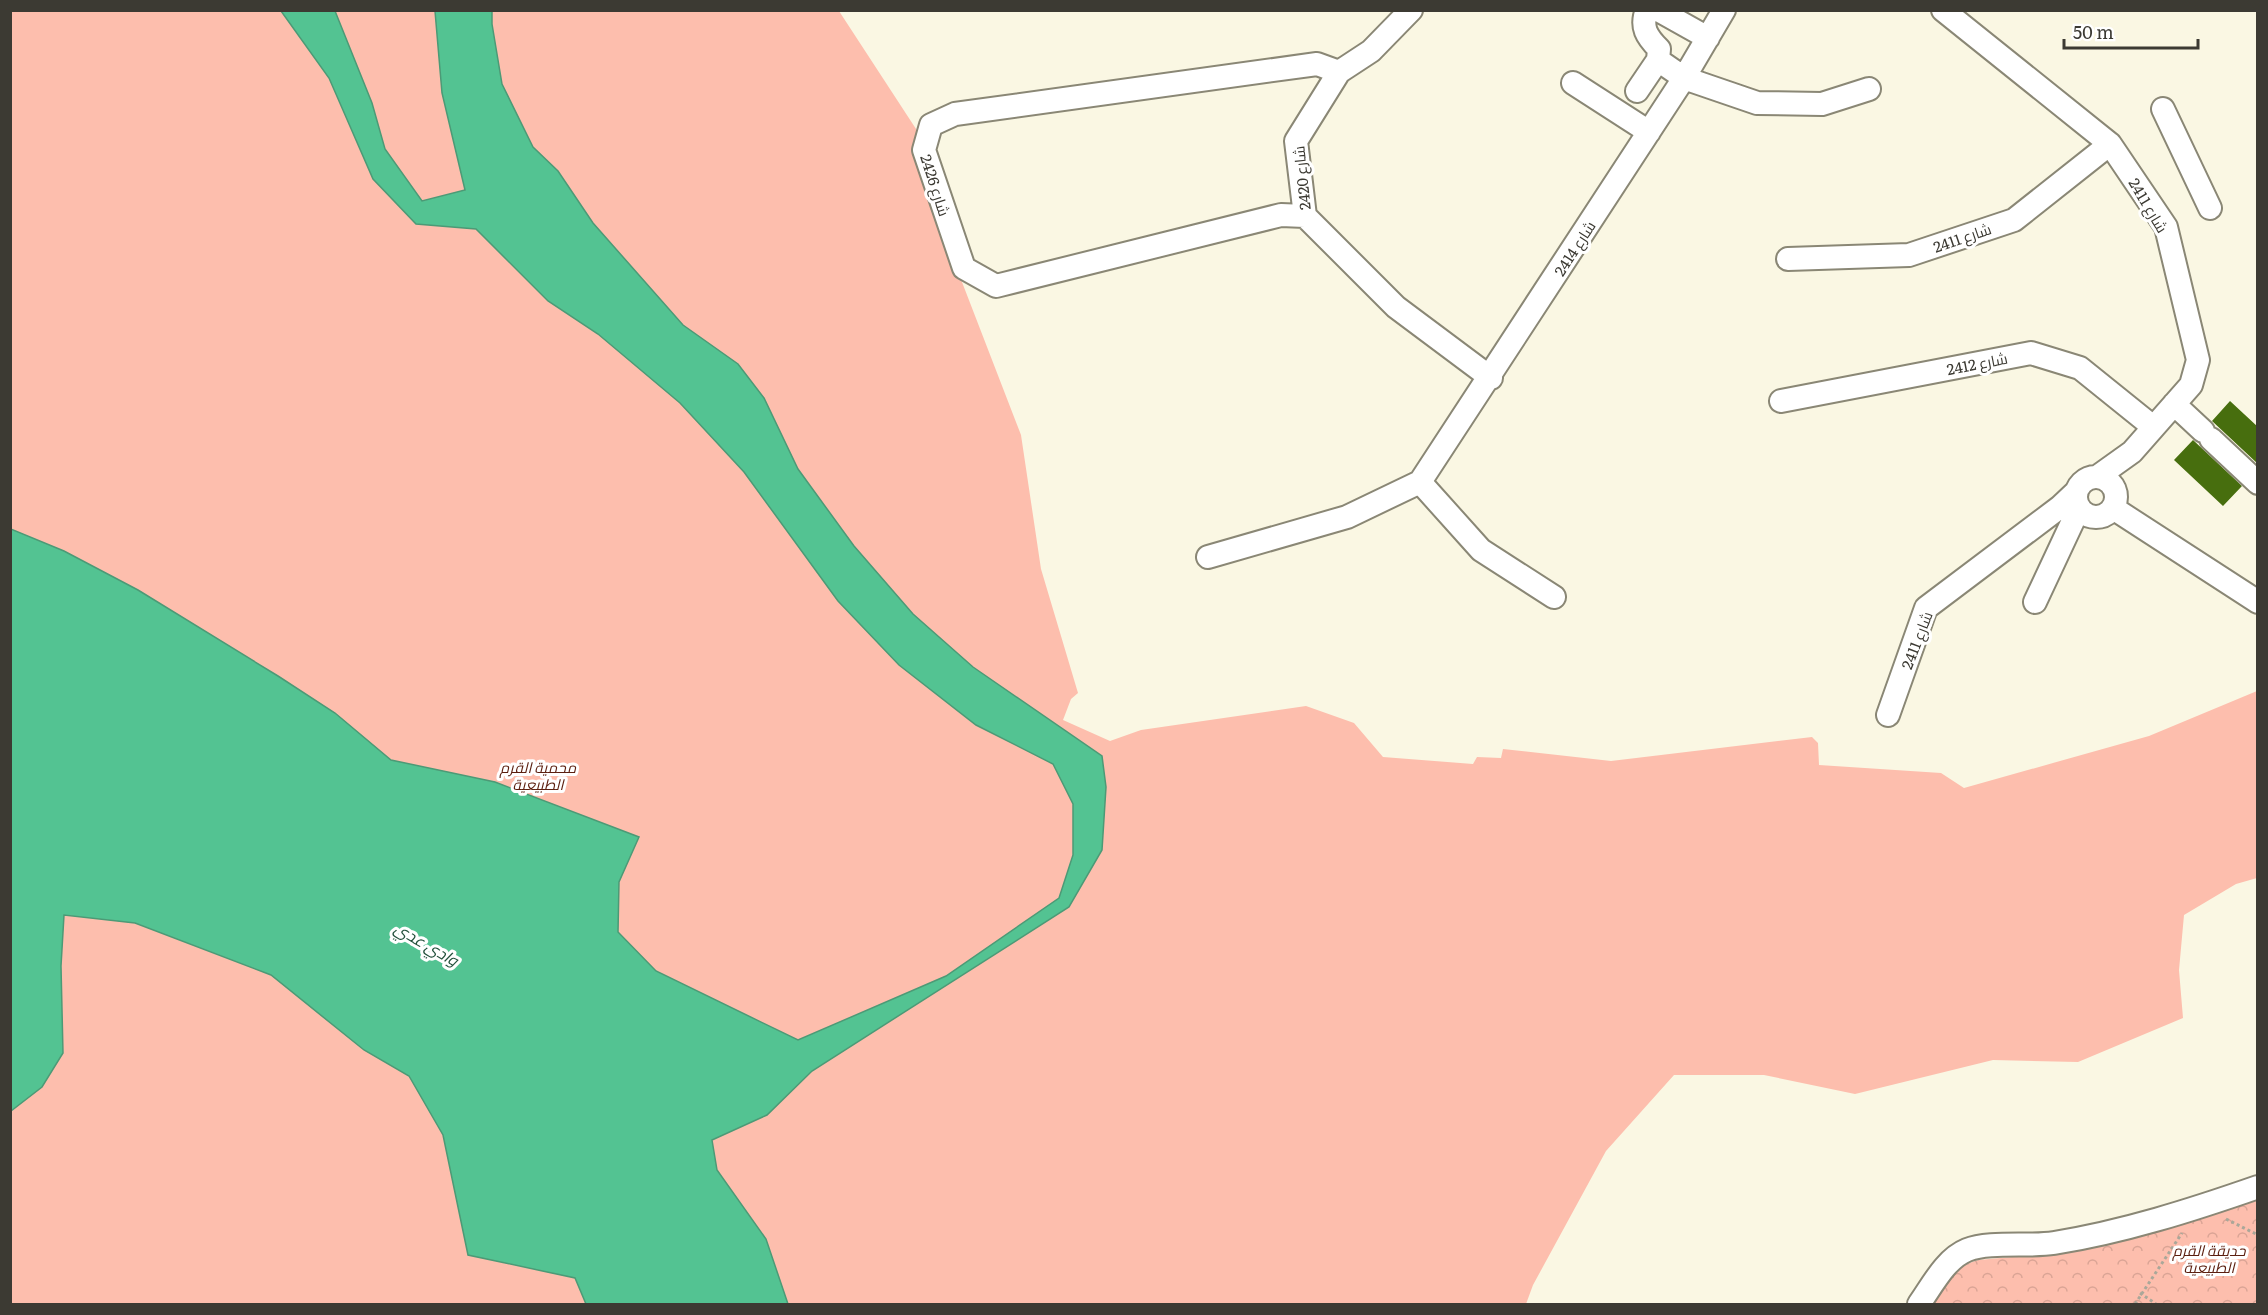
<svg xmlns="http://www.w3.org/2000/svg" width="2268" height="1315" viewBox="0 0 2268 1315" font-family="Literata,Cairo,serif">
  <defs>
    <pattern id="park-crowns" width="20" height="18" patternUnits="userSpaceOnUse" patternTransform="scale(1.5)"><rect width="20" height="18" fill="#fdbead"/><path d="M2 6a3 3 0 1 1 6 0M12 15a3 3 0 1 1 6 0" fill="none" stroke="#daa495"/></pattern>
  </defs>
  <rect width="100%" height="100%" fill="#faf7e3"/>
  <!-- green -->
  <path fill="#fdbead" d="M10,11H839L918,132L915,154L918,168L1021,435L1041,569L1078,693L1071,699L1063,720L1110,741L1141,730L1306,706L1354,723L1383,757L1473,764L1477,757L1501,758L1503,749L1611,761L1812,737L1818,743L1819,765L1941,773L1964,788L2149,736L2257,691V878L2236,884L2184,915L2179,970L2183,1018L2078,1062L1993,1060L1855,1094L1764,1075H1674L1606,1151L1533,1285L1526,1304H11Z"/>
  <!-- park -->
  <path fill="url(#park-crowns)" d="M2257,1196V1304H1932L1952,1274L1964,1265L1978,1260L2066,1252Z"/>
  <!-- water -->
  <path fill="#53c392" stroke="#4c9a76" stroke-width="1.5" d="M281,11H335L372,103L385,149L422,201L465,190L442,93L435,11H492V24L502,84L533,147L558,171L593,223L683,325L738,364L764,398L798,469L854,546L913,614L973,667L1102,756L1106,787L1102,850L1069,907L812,1071L767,1115L712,1140L717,1170L766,1239L788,1304H586L575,1278L468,1255L443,1135L409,1076L364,1050L271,975L135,923L64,915L61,966L63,1053L42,1087L11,1111V529L64,551L138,590L278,676L335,713L391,760L495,782L639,837L619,882L618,932L656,971L798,1040L946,976L1059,898L1073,855V804L1053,764L976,725L899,665L838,601L744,472L680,403L598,334L548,301L476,229L416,224L373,179L329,78Z"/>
  <!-- building -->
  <path fill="#476e0e" d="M2230,401L2258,427V464L2212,421Z
    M2193,440L2242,486L2223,506L2174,460Z"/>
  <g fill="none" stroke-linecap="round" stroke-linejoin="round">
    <!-- minor casing -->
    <g stroke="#8a8775" stroke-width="26">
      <path id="minor" d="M1411,10L1371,51L1339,72L1296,141L1305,216L1396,307L1491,378
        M1658,10L1708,38
        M1943,10L2110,144L2166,227L2198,360L2191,385L2132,452L2097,477
        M1658,60L1684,78L1757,103L1822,104L1869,89
        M1573,83L1649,132
        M1637,91L1658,60L1659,49C1647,37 1640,27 1647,10
        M2163,109L2210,208
        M1305,216L1281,215L996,286L964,268L924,150L931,125L955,114L1317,64L1339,72
        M1788,259L1909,255L2014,220L2110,144
        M1781,401L2031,353L2080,368L2152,426
        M2174,404L2203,431
        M2211,439L2258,483
        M2076 497a20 20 0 1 1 40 0a20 20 0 1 1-40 0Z
        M1420,482L1481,550L1554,597
        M2113,508L2258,602
        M1208,557L1347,517L1420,482L1684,78L1724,10
        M2035,602L2079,508
        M1888,715L1926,608L2060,507L2077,491
        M1919,1304C1932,1286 1945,1259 1967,1250C1990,1241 2028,1247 2054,1243C2123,1232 2192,1210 2258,1187"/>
    </g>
    <!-- path -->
    <path stroke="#aaa799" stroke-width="3" stroke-dasharray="3 3" stroke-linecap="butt" d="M2226,1219L2258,1235
      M2140,1293L2156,1304
      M2135,1304L2182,1233"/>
    <!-- minor -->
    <use href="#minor" stroke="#fff" stroke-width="22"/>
  </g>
  <g text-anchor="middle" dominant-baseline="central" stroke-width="6" stroke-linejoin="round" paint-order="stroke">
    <!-- street labels -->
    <g font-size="15" fill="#3c3a33" stroke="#fff">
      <text transform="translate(1301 178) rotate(-96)">2420 شارع</text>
      <text transform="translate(936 185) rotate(72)">2426 شارع</text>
      <text transform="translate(2149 205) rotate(59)">شارع 2411</text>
      <text transform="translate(1962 237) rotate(-19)">2411 شارع</text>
      <text transform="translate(1574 248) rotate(-57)">2414 شارع</text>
      <text transform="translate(1977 363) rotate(-11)">2412 شارع</text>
      <text transform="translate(1916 640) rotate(-69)">شارع 2411</text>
    </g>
    <!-- park labels -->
    <g font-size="15" font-style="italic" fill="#5b1e0e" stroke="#fff">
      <text x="538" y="766">محمية القرم<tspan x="538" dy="17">الطبيعية</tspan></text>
      <text x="2209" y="1249">حديقة القرم<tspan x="2209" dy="17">الطبيعية</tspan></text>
    </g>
    <!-- water labels -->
    <g font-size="16" font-style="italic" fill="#22503b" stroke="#fff">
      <text transform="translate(427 943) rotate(30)">وادي عدي</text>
    </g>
  </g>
  <!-- border -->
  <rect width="2268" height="1315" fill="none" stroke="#3c3a33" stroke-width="24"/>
  <!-- scale -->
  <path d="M2064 39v9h134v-9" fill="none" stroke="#3c3a33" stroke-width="3"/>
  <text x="2073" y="39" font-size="18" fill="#3c3a33" stroke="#ffffff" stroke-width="4.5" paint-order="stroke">50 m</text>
</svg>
